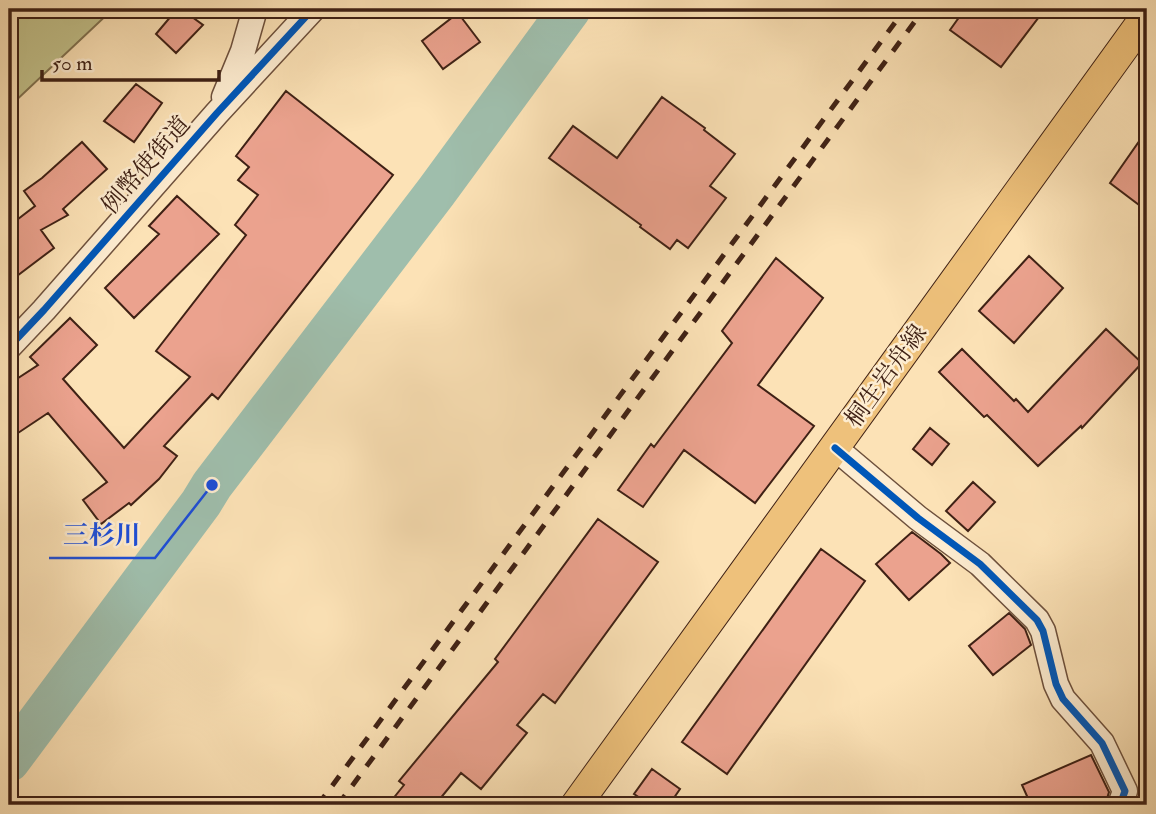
<svg xmlns="http://www.w3.org/2000/svg" width="1156" height="814" viewBox="0 0 1156 814" font-family="'IM FELL Double Pica','Noto Serif JP',serif">
  <rect width="100%" height="100%" fill="#fce2b6"/>
  <filter id="stains"><feTurbulence type="fractalNoise" baseFrequency=".00286" numOctaves="4"/><feColorMatrix values="0 0 0 0 .2 0 0 0 0 .09 0 0 0 0 .02 0 0 0 .5 -.17"/></filter>
  <radialGradient id="worn" r=".72"><stop offset=".6" stop-color="#630" stop-opacity="0"/><stop offset="1" stop-color="#630" stop-opacity=".3"/></radialGradient>
  <!-- green -->
  <path fill="#c3c28b" stroke="#817250" stroke-width="2" d="M9,9H113L9,107Z"/>
  <g fill="none" stroke-linecap="round" stroke-linejoin="round">
    <!-- river -->
    <path stroke="#9fbeac" stroke-width="42" d="M9,761L201,503L212,485L436,192L570,9"/>
  </g>
  <!-- building -->
  <path fill="#eba28e" stroke="#3f2115" stroke-width="2" d="M177,9H181L203,25L176,53L156,34Z
    M965,9H1045L1001,67L950,30Z
    M458,13L480,42L443,69L422,41Z
    M136,84L162,103L134,142L104,121Z
    M286,91L393,175L218,399L212,394L164,446L177,456L159,479L131,505L129,503L101,524L83,500L107,482L48,413L9,439V384L38,365L30,357L70,318L97,345L63,379L124,448L190,377L156,351L246,235L235,225L258,195L238,180L249,167L236,156Z
    M662,97L705,128L704,130L735,154L710,186L726,198L688,248L677,240L670,249L640,227L641,225L549,158L573,126L617,158Z
    M1147,130V211L1110,183Z
    M82,142L107,169L63,209L68,215L41,230L54,248L9,282V226L35,206L24,191L42,178Z
    M177,196L219,234L134,318L105,288L159,234L149,226Z
    M1029,256L1063,288L1014,343L979,311Z
    M776,258L823,298L758,385L814,426L755,503L684,450L643,507L618,490L651,444L654,447L732,343L722,331Z
    M1106,329L1142,363L1082,428L1081,426L1038,466L987,415L984,417L939,372L962,349L1014,401L1016,399L1028,412Z
    M930,428L949,444L932,465L913,449Z
    M973,482L995,502L968,531L946,511Z
    M598,519L658,562L555,703L543,694L517,725L527,733L481,789L461,773L435,805H388L404,785L399,781L498,662L495,659Z
    M912,532L941,554L950,563L909,600L876,564Z
    M821,549L865,581L727,774L682,742Z
    M1009,613L1025,629L1031,645L993,675L969,646Z
    M1091,755L1109,792L1105,805H1031L1022,785Z
    M652,769L680,789L669,805H651L634,794Z"/>
  <g fill="none" stroke-linecap="round" stroke-linejoin="round">
    <!-- minor casing -->
    <g stroke="#6e513d" stroke-width="27">
      <path id="minor" d="M224,97L243,51L255,9
        M9,347L44,310L217,113L313,9
        M835,448L918,518L980,564L1037,620L1043,631L1056,684L1063,699L1102,743L1125,791L1120,805"/>
    </g>
    <!-- major casing -->
    <g stroke="#3f2115" stroke-width="32">
      <path id="major" d="M576,805L1147,15"/>
    </g>
    <!-- minor -->
    <use href="#minor" stroke="#fdecd0" stroke-width="24"/>
    <!-- major -->
    <use href="#major" stroke="#eec17b" stroke-width="30"/>
    <!-- rail -->
    <path stroke="#3f2115" stroke-width="5" stroke-dasharray="12 12" stroke-linecap="butt" d="M318,805L905,9
      M338,805L924,9"/>
    <!-- cycleway casing -->
    <g stroke="#fdecd0" stroke-width="11">
      <path id="cycleway" d="M9,347L44,310L217,113L313,9
        M835,448L918,518L980,564L1037,620L1043,631L1056,684L1063,699L1102,743L1125,791L1120,805"/>
    </g>
    <!-- cycleway -->
    <use href="#cycleway" stroke="#0057b8" stroke-width="7"/>
  </g>
  <g text-anchor="middle" dominant-baseline="central" stroke-width="5" stroke-linejoin="round" paint-order="stroke">
    <!-- street labels -->
    <g font-size="24" fill="#3f2115" stroke="#fdecd0">
      <text transform="translate(146 165) rotate(-49)">例幣使街道</text>
      <text transform="translate(886 376) rotate(-54)">桐生岩舟線</text>
    </g>
  </g>
  <!-- callouts -->
  <path fill="none" stroke="#1d4ed8" stroke-width="2.5" d="M212 485L155 558H49"/>
  <circle fill="#1d4ed8" stroke="#fdecd0" stroke-width="2.5" cx="212" cy="485" r="7"/>
  <g font-size="26" text-anchor="middle" font-weight="bold" fill="#1d4ed8" stroke="#fdecd0" stroke-width="5" stroke-linejoin="round" paint-order="stroke">
    <text x="102" y="544">三杉川</text>
  </g>
  <!-- margin -->
  <rect width="1156" height="814" fill="none" stroke="#fce2b6" stroke-width="35"/>
  <rect x="10" y="10" width="1135" height="793" fill="none" stroke="#3f2115" stroke-width="3.5"/>
  <rect x="18" y="18" width="1121" height="779" fill="none" stroke="#3f2115" stroke-width="2"/>
  <!-- scale -->
  <path d="M42 70v10h177v-10" fill="none" stroke="#3f2115" stroke-width="3.5"/>
  <text x="52" y="70" font-size="21" fill="#3f2115" stroke="#fdecd0" stroke-width="5" paint-order="stroke">50 m</text>
  <rect width="100%" height="100%" filter="url(#stains)"/>
  <rect width="100%" height="100%" fill="url(#worn)"/>
</svg>
